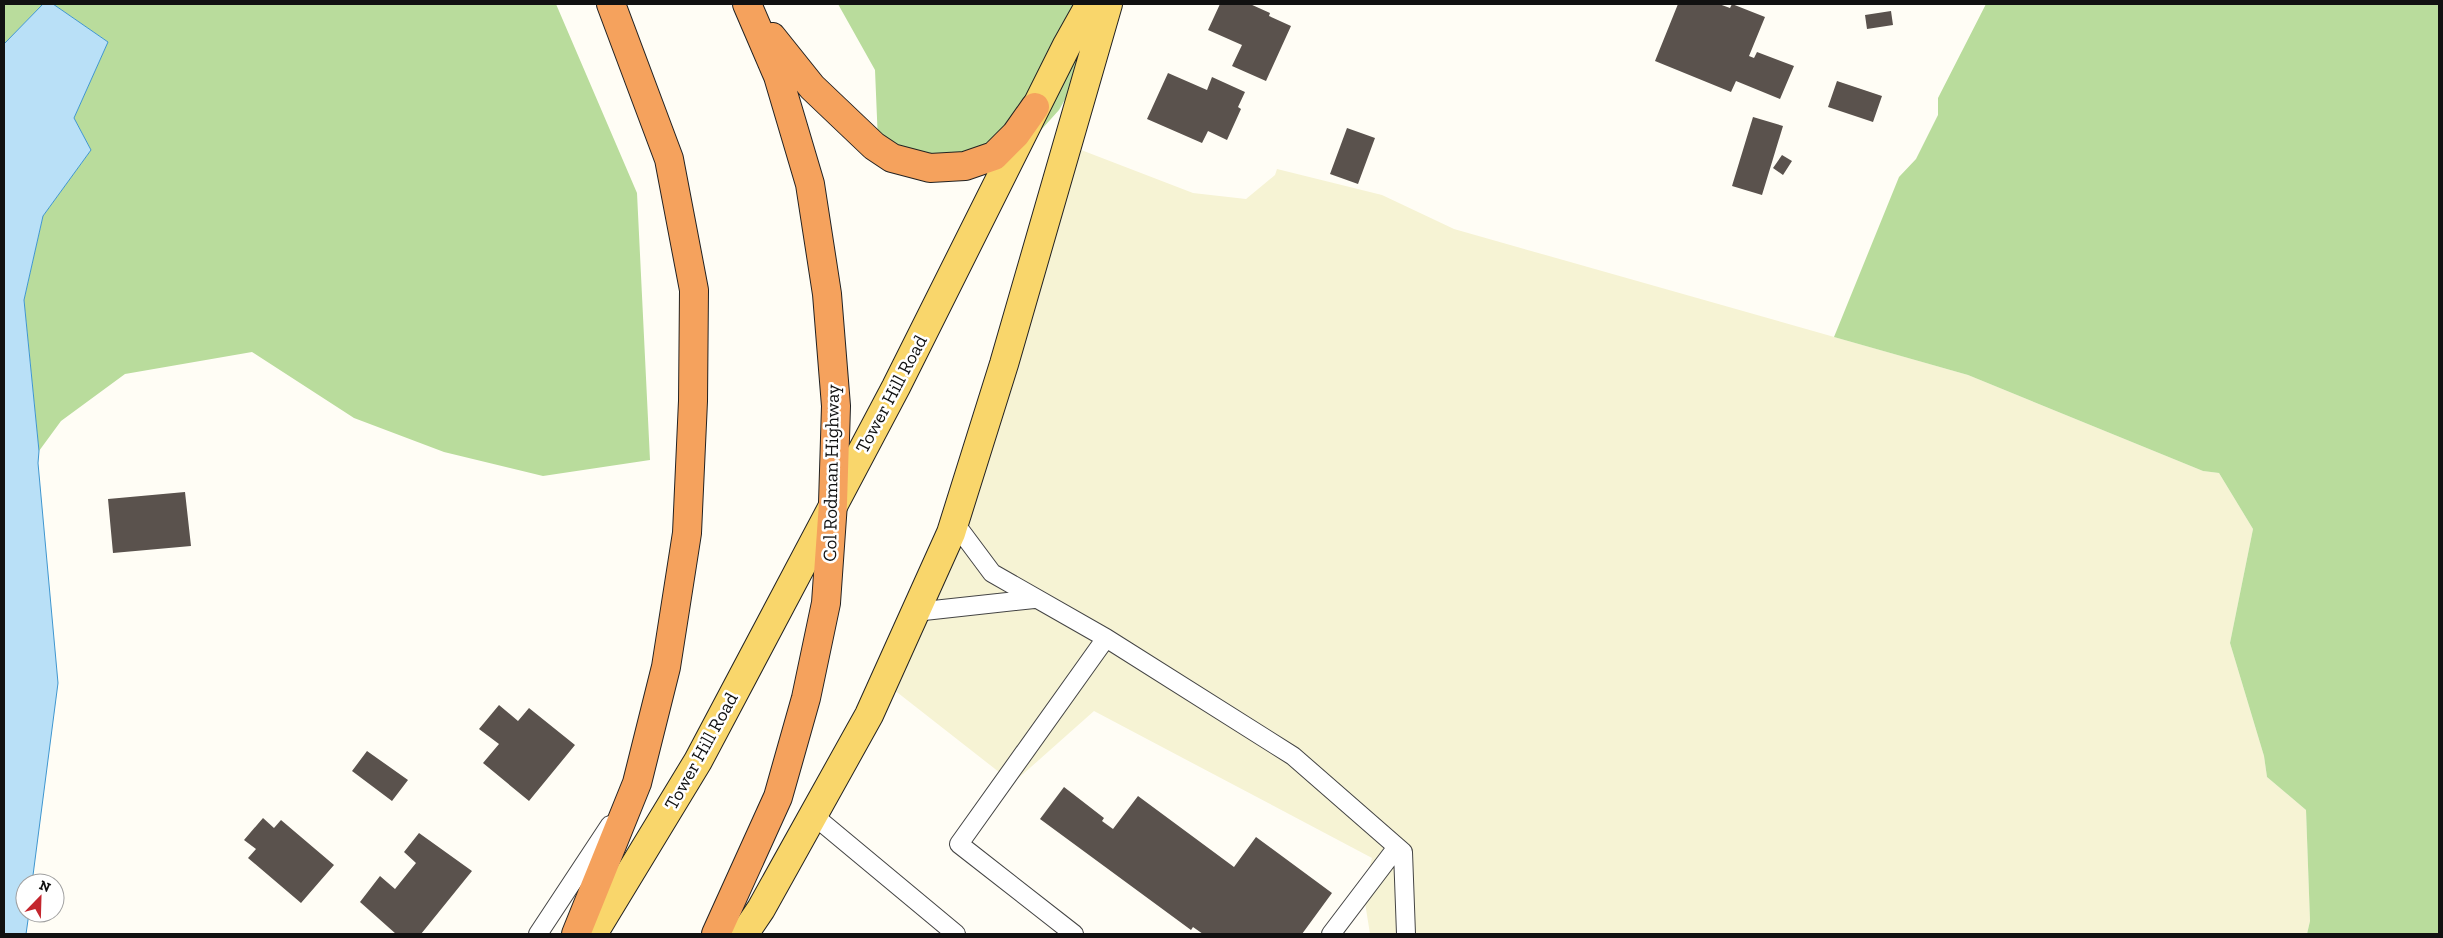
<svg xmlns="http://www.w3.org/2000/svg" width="2443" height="938" viewBox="0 0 2443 938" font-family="'Zilla Slab',serif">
  <rect width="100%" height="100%" fill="#fffdf5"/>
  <!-- farmland -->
  <path fill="#f6f3d4" d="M1076,148L1193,193L1246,199L1275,175L1277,169L1382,195L1454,229L1968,375L2203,471L2219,473L2253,529L2230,643L2264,756L2267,777L2306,810L2310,921L2307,934H1370L1363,890L1372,858L1094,711L1013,783L884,682Z"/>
  <!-- forest -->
  <path fill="#b9dc9c" d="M4,4H43L4,44Z
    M53,4H556L637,193L650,460L543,476L444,452L354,418L252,352L125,374L61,421L39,451L24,300L43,216L91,150L74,118L108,42Z
    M838,4H1119L1059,110L1032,140L985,168L878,142L875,70Z
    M1986,4H2439V934H2307L2310,921L2306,810L2267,777L2264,756L2230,643L2253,529L2219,473L2203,471L1968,375L1834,337L1899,177L1916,159L1938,115V98Z"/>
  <!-- water -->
  <path fill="#b9e0f7" stroke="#3f96cf" d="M43,4H53L108,42L74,118L91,150L43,216L24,300L39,451L38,463L58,683L32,883H25V913H29L26,934H4V44Z"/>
  <!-- building -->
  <path fill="#5a524d" d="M1220,4H1250L1270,13L1269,16L1291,26L1266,81L1232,66L1242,45L1208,30Z
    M1678,4H1719L1730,8L1732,4L1765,17L1749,56L1754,58L1757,52L1794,66L1780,99L1736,81L1731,92L1655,61Z
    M1891,11L1893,25L1867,29L1865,15Z
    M1168,73L1207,90L1212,77L1245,92L1238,107L1241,109L1227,140L1208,131L1202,143L1147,119Z
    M1837,81L1882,96L1873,122L1828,107Z
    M1753,117L1783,126L1762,195L1732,186Z
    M1347,128L1375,138L1358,184L1330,174Z
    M1782,155L1792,161L1783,175L1773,168Z
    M185,492L191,546L113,553L108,499Z
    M499,705L518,721L529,708L575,745L529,801L483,763L499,744L479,729Z
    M367,751L408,780L392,801L352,771Z
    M1064,787L1104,818L1102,821L1113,829L1138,796L1234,867L1256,837L1332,893L1302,934H1203L1193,927L1191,930L1040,819Z
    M263,818L274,828L281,820L334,865L301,903L248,858L256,849L244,840Z
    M419,833L472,871L421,934H396L360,902L380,876L395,889L416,863L404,852Z"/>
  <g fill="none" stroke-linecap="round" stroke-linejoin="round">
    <!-- lane casing -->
    <g stroke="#444" stroke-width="20">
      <path id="lane" d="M954,522L992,573L1106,638L1293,756L1403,852L1406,934
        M915,612L1034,599
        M813,815L956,934
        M538,934L610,825
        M1074,934L959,844L1106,638
        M1331,934L1397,847"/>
    </g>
    <!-- primary casing -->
    <g stroke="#222" stroke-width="30">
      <path id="primary" d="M593,934L698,761L896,387L1067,45L1090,4
        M744,934L761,909L869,715L951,533L1004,364L1108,4"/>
    </g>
    <!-- highway casing -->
    <g stroke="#222" stroke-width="30">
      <path id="highway" d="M772,37L812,87L874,146L892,158L930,168L965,166L994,156L1016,134L1035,107
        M576,934L637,783L666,667L687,533L693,401L694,290L669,159L611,4
        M716,934L778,797L806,698L826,603L833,503L836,406L827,294L810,184L778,76L747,4"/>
    </g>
    <!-- lane -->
    <use href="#lane" stroke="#fff" stroke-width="18"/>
    <!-- primary -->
    <use href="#primary" stroke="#f9d66b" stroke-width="28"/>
    <!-- highway -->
    <use href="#highway" stroke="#f5a25d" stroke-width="28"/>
  </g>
  <g text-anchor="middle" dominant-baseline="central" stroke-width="5" stroke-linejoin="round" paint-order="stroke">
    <!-- street labels -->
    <g font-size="19" fill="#111" stroke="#fff">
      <text transform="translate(891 394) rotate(-62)">Tower Hill Road</text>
      <text transform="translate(831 473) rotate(-89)">Col Rodman Highway</text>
      <text transform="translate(701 751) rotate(-61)">Tower Hill Road</text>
    </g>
  </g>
  <!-- border -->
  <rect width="2443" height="938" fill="none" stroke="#111111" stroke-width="10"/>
  <!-- north arrow -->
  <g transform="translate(40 898) rotate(23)"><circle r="24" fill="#ffffff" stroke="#a0a0a0"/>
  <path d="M0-4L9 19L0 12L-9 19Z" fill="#c4262e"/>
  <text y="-8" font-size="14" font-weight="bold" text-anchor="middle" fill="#111111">N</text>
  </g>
</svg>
